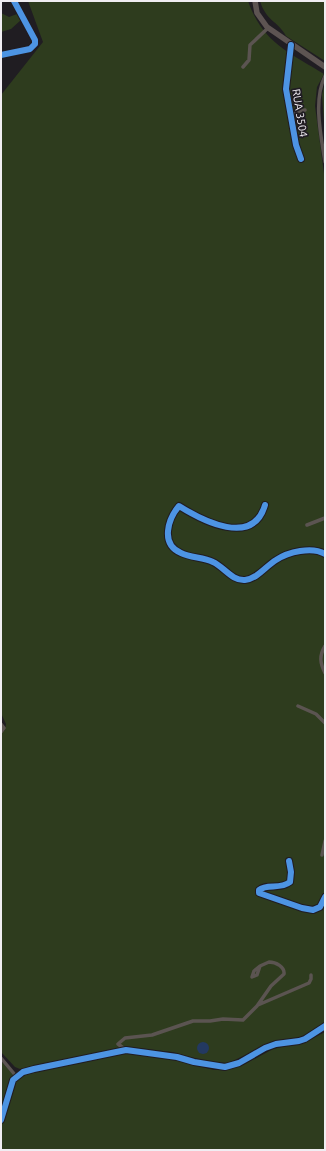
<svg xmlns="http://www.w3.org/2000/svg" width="326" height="1151" viewBox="0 0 326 1151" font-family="Ubuntu,sans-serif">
  <rect width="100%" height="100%" fill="#201d22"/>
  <!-- green -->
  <path fill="#2e3c1e" d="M28,1H248C263,43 288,52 324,74L317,87L315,106L325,181V1023L301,1037L274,1042L228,1063L210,1062L172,1052L129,1047L20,1069L15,1067L1,1052V733L5,730L6,724L1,713V95L43,42Z
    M260,1H325V61L286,36C278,21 266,21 260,1Z
    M1,13L9,17L17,14L21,20L11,29L1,32Z
    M325,82V136L322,95Z
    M325,1032V1150H1V1061L11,1072L18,1077L70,1063L123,1053L171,1059L214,1070H225L245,1064L273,1049L308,1041Z"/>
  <!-- water -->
  <path fill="#233961" d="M197 1048a6 6 0 1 1 12 0a6 6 0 1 1-12 0Z"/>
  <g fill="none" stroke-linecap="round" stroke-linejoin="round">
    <!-- street -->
    <path stroke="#5b5451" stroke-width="3.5" d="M291,45L286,89L296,145L301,159
      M1,55L30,49L35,44V40L14,1
      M243,67L249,60L250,45L268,28
      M325,76C313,100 321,136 325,162
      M290,113L305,110
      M265,505C253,547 203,521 179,506C168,519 160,544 181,553C191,558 203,557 213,562C224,567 232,581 245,580C257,579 266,566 276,560C288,552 312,546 325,554
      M307,525L325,518
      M325,646C319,656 320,663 325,673
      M298,706L316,714L325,723
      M1,724L4,728L1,732
      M322,855L325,841
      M289,861L291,872L290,882C280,890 267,883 259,890V893L302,908L313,910L320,907L325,897
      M258,1005L309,983L311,979V975
      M126,1050L118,1044L125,1038L152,1035L193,1021H210L223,1019L243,1020L257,1006L271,986L284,974C285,967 276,962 269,962L260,966L257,975L252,977L254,971L260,966
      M1,1058L16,1076
      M1,1120L13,1080L23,1072L34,1069L126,1050L177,1057L194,1062L225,1067L239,1063L265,1048L276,1044L299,1041L305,1039L325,1026"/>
    <!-- primary -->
    <path stroke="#5d5452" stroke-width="5.5" d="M255,1L257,13L267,27L325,67"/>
    <!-- cycleway casing -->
    <g stroke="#201c23" stroke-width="8">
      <path id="cycleway" d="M291,45L286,89L296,145L301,159
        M1,55L30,49L35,44V40L14,1
        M265,505C253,547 203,521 179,506C168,519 160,544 181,553C191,558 203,557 213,562C224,567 232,581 245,580C257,579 266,566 276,560C288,552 312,546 325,554
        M289,861L291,872L290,882C280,890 267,883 259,890V893L302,908L313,910L320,907L325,897
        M1,1120L13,1080L23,1072L34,1069L126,1050L177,1057L194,1062L225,1067L239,1063L265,1048L276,1044L299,1041L305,1039L325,1026"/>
    </g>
    <!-- cycleway -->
    <use href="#cycleway" stroke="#4d94e3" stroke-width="6"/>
  </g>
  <g text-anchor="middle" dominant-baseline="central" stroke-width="3.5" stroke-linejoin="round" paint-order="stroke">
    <!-- street labels -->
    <g font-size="11" fill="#f0edf2" stroke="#201c23">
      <text transform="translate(300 113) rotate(81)">RUA 3504</text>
    </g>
  </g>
  <!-- border -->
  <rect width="326" height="1151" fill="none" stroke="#f0edf2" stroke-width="4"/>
</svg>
